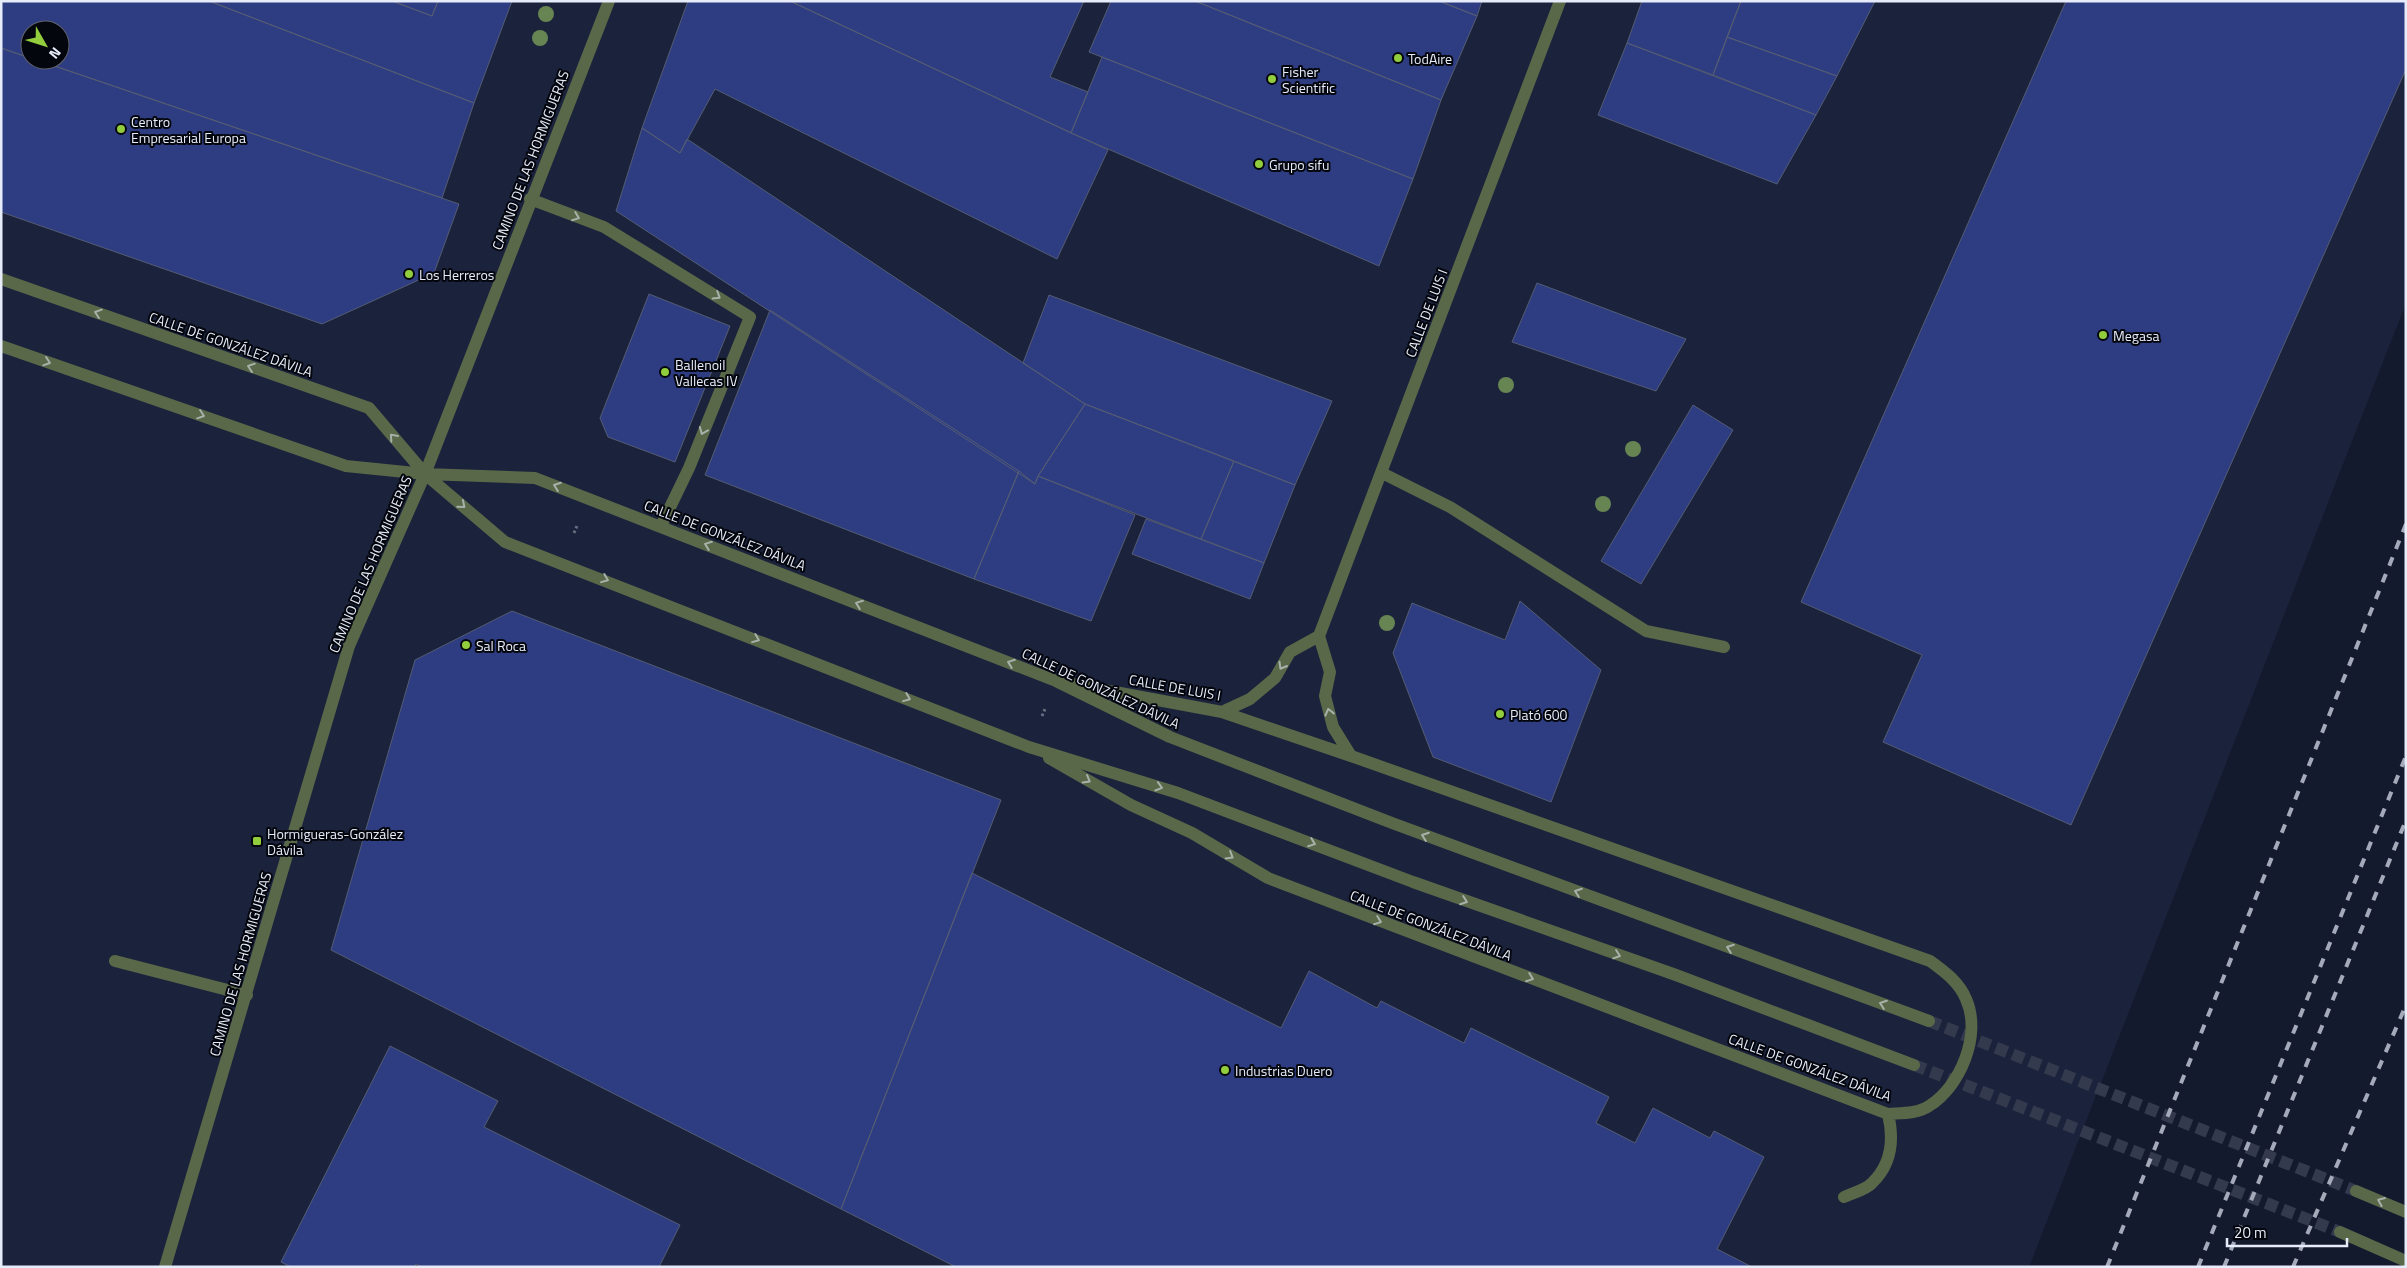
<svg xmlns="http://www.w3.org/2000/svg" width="2407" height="1268" viewBox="0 0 2407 1268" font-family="'Titillium Web',sans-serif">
  <rect width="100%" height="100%" fill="#141a2e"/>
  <!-- built -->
  <path fill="#1b233c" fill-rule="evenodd" d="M1,1H2406V303L2029,1267H1ZM30,30H60V60H30Z"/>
  <!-- building -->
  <path fill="#2e3d82" stroke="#545c73" d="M1,1H209L474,103L442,198L37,60H60V30H30V58L1,48Z
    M209,1H392L432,16L438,1H512L474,103Z
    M392,1H438L432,16Z
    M688,1H790L1108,150L1057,259L715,89L680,153L642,128Z
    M790,1H1084L1050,77L1088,92L1071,133Z
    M1111,1H1195L1441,100L1413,179L1089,52Z
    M1195,1H1439L1477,16L1441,100Z
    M1439,1H1482L1477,16Z
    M1642,1H1741L1713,75L1627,43Z
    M1741,1H1875L1837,76L1727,37Z
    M2066,1H2406V69L2071,825L1883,742L1922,655L1801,602Z
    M1727,37L1837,76L1816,115L1713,75Z
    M1627,43L1816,115L1777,184L1598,115Z
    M1,48L30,58V60H37L459,204L434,273L322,324L1,212Z
    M1102,57L1413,179L1379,266L1071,133Z
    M642,128L680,153L687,139L1085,404L1038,476L1035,484L616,211Z
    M1537,283L1686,339L1656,391L1512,342Z
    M649,294L730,326L675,462L608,437L600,418Z
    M1049,295L1332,401L1295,485L1085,404L1023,363Z
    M770,310L1019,471L974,579L705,475Z
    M1085,404L1234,461L1201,539L1038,476Z
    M1693,405L1733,430L1641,584L1601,561Z
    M1234,461L1295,485L1264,563L1201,539Z
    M1019,471L1035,484L1038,476L1135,515L1091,621L974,579Z
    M1146,519L1264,563L1250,599L1132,554Z
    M1520,601L1601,670L1551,802L1433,757L1393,653L1412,603L1505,640Z
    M512,611L1001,800L841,1209L331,950L415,660Z
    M972,873L1281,1028L1309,971L1377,1008L1381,1001L1464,1043L1471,1028L1609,1097L1596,1123L1635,1143L1653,1108L1710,1138L1714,1131L1764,1157L1717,1249L1752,1267H956L841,1209Z
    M390,1046L498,1101L484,1127L680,1225L659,1267H422L416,1264L414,1267H291L281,1262Z"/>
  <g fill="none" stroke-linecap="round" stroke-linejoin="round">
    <!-- minor-tunnel -->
    <path stroke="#343a4d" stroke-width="12" stroke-dasharray="12 6" stroke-linecap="butt" d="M1929,1021L2356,1191
      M1914,1065L2340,1232"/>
    <!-- path -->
    <path stroke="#686e80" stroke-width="3" stroke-dasharray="2.5 2.5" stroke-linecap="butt" d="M574,533L577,526
      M1042,716L1045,709"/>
    <!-- minor -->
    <path stroke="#596848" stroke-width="12" d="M530,199L604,227L750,317L689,468L661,526
      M1,279L369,408L425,474L505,542L1029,747L1178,793L1413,882L1676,975L1914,1065
      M1,346L346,466L425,474L535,478L1056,681L1170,737L1392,823L1929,1021
      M1382,473L1450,507L1646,631L1724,647
      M1072,684L1222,712L1250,699L1275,678L1290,652L1319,636
      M1351,756L1333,727L1325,696L1330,672L1319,636L1560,1
      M1049,758L1131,805L1192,833L1268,878L1888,1114C1901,1113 1917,1114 1929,1106C1960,1087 1982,1035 1966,999C1959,982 1945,972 1930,961L1351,756L1222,712
      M115,961L247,995
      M2356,1191L2406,1212
      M1844,1197C1852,1193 1866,1190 1872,1183C1892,1164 1894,1139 1888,1114
      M2340,1232L2406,1261
      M165,1267L349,646L425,474L609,1"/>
    <!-- rail -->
    <path stroke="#a5aaba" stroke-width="4" stroke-dasharray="9 9" stroke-linecap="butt" d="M2107,1267L2406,524
      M2198,1267L2406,756
      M2224,1267L2406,820
      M2293,1267L2406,1005"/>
  </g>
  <!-- trees -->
  <g fill="#678553">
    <circle cx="546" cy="14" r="8"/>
    <circle cx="540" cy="38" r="8"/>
    <circle cx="1506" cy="385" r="8"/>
    <circle cx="1633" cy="449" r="8"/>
    <circle cx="1603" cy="504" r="8"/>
    <circle cx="1387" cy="623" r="8"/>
  </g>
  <!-- one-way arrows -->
  <defs><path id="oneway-chevron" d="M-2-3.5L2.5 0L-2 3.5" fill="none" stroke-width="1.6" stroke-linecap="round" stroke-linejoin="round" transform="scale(1.25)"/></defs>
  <g stroke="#a7b1aa">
    <use href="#oneway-chevron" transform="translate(576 217) rotate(21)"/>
    <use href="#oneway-chevron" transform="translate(717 296) rotate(32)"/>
    <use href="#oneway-chevron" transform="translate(98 313) rotate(-161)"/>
    <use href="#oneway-chevron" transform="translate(47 362) rotate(19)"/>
    <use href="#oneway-chevron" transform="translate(251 367) rotate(-161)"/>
    <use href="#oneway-chevron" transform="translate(201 415) rotate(19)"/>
    <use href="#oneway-chevron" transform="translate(703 431) rotate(112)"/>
    <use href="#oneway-chevron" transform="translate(393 437) rotate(-131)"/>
    <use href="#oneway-chevron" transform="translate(557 486) rotate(-160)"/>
    <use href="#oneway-chevron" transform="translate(462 505) rotate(40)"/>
    <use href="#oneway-chevron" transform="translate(708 545) rotate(-159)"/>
    <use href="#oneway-chevron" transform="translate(605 579) rotate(22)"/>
    <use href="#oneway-chevron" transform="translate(859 604) rotate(-159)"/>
    <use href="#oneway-chevron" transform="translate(756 639) rotate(22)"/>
    <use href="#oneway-chevron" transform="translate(1011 663) rotate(-159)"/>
    <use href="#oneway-chevron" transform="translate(1282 666) rotate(120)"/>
    <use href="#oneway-chevron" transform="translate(907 698) rotate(22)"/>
    <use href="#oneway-chevron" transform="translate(1329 712) rotate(-104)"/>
    <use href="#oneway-chevron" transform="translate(1087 780) rotate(30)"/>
    <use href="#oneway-chevron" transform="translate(1159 787) rotate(17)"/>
    <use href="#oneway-chevron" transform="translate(1425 836) rotate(-160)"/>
    <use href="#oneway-chevron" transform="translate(1312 843) rotate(21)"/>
    <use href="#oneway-chevron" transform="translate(1230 856) rotate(31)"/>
    <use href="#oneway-chevron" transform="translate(1578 892) rotate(-160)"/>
    <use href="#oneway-chevron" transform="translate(1464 901) rotate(20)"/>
    <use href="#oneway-chevron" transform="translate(1378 921) rotate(21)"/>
    <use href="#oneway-chevron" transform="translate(1730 948) rotate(-160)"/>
    <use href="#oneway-chevron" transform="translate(1617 955) rotate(19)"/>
    <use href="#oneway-chevron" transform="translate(1530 978) rotate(21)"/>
    <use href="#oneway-chevron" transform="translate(1883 1004) rotate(-160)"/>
    <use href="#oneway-chevron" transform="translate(2381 1201) rotate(-157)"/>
  </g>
  <!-- markers -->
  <g fill="#92cd3e" stroke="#04060d" stroke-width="2">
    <circle cx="1398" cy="58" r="5"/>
    <circle cx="1272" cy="79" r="5"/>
    <circle cx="121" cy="129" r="5"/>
    <circle cx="1259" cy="164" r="5"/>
    <circle cx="409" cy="274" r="5"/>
    <circle cx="2103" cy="335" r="5"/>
    <circle cx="665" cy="372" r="5"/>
    <circle cx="466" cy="645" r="5"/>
    <circle cx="1500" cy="714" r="5"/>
    <rect x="252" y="836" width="10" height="10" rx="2.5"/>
    <circle cx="1225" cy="1070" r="5"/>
  </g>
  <g text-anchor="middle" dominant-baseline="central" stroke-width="4" stroke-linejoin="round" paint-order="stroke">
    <!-- poi labels -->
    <g font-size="14" fill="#e7ecfa" stroke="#04060d" text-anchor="start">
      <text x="1408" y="58">TodAire</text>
      <text x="1282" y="71">Fisher<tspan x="1282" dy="16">Scientific</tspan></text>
      <text x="131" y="121">Centro<tspan x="131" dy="16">Empresarial Europa</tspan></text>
      <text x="1269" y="164">Grupo sifu</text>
      <text x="419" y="274">Los Herreros</text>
      <text x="2113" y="335">Megasa</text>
      <text x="675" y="364">Ballenoil<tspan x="675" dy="16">Vallecas IV</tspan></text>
      <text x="476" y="645">Sal Roca</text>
      <text x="1510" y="714">Plató 600</text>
      <text x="267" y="833">Hormigueras-González<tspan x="267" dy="16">Dávila</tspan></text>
      <text x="1235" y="1070">Industrias Duero</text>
    </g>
    <!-- street labels -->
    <g font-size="14" fill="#e7ecfa" stroke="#04060d">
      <text transform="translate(530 160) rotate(-69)">CAMINO DE LAS HORMIGUERAS</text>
      <text transform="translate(1426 313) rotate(-69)">CALLE DE LUIS I</text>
      <text transform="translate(231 344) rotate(19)">CALLE DE GONZÁLEZ DÁVILA</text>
      <text transform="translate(725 535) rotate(21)">CALLE DE GONZÁLEZ DÁVILA</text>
      <text transform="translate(370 564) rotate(-67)">CAMINO DE LAS HORMIGUERAS</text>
      <text transform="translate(1175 687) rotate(10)">CALLE DE LUIS I</text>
      <text transform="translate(1101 688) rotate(25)">CALLE DE GONZÁLEZ DÁVILA</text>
      <text transform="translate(1431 925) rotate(21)">CALLE DE GONZÁLEZ DÁVILA</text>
      <text transform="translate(240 964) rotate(-74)">CAMINO DE LAS HORMIGUERAS</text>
      <text transform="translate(1810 1067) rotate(20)">CALLE DE GONZÁLEZ DÁVILA</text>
    </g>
  </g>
  <!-- border -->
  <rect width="2407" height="1268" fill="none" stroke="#e7ecfa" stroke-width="5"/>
  <!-- north arrow -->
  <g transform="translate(45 45) rotate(129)"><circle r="24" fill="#04060d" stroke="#5f626c"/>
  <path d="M0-4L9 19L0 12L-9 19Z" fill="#92cd3e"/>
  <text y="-8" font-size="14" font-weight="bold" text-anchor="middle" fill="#e7ecfa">N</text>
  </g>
  <!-- scale -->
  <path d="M2227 1238v8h120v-8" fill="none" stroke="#e7ecfa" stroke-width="2.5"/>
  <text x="2234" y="1238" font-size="15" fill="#e7ecfa" stroke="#04060d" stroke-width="4" paint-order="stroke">20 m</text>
</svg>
